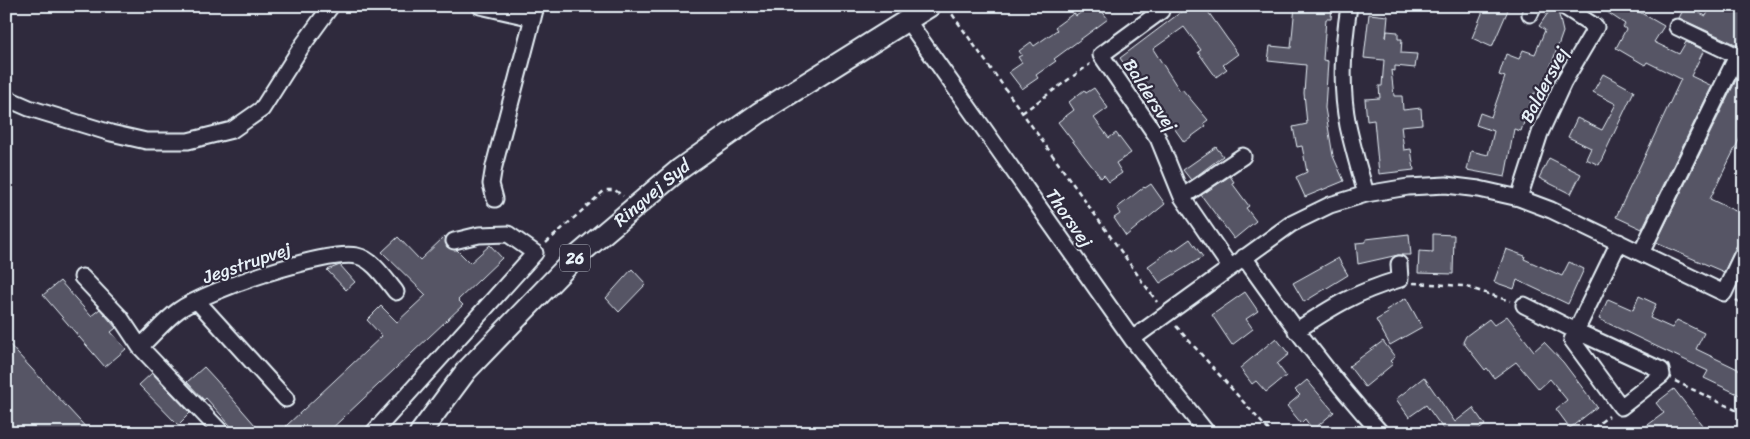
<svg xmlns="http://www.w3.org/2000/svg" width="1750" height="439" viewBox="0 0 1750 439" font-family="Sriracha,sans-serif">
  <rect width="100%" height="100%" fill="#2f2a3d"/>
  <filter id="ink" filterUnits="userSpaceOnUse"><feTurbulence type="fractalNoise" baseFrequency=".02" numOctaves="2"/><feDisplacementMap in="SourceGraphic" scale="10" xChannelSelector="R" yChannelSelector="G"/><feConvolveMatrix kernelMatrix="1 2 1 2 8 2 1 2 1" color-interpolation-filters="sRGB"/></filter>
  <g filter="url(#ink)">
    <!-- building -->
    <path fill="#575565" stroke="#e8f1f8" d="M1090,6H1098L1108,19L1054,59L1056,61L1036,75L1038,78L1022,89L1009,72L1022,63L1018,57L1022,55L1019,51L1031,42L1034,46L1057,30L1055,27L1074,13L1076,16Z
      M1189,6H1204L1238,54L1223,65L1227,69L1216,77L1198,52L1201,50L1184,27L1153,49L1180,91L1182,89L1208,120L1204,123L1206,126L1184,142L1130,66L1127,68L1120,58Z
      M1295,6H1332L1331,19H1326L1323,60L1328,61L1325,108L1333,156L1344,181L1305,197L1296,177L1307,172L1302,146L1297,147L1293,127L1307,124L1304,93L1306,65L1268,61L1270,46L1291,48Z
      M1485,6H1500L1508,10L1492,47L1472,38Z
      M1598,6H1629L1664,26L1654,42L1679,54L1686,42L1704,50L1691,76L1712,86L1642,229L1616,217L1681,79L1647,62L1645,65L1616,48L1626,29L1623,27L1625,24Z
      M1685,6L1706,16L1711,6H1726L1744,15V48L1679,18Z
      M1555,11L1559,15L1563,32L1542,91L1540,95L1534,93L1521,131L1514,129L1505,177L1467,170L1471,151L1488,155L1494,131L1476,125L1480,113L1491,117L1505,77L1499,75L1506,54L1519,59L1523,50L1535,54L1545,30L1539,26L1548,13Z
      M1369,14L1388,16L1386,38L1387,31L1398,32V39H1402L1401,53L1417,54L1415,68L1395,66V71L1391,70L1394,96H1402L1403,110L1421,108L1422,124L1401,126L1404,150L1411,149L1414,170L1379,174L1374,120L1367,121L1365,99L1380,98L1379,86H1382L1384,60L1364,58Z
      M1742,68H1744V130L1710,199L1744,215V242L1736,247L1724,272L1656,243Z
      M1603,74L1634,91L1599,165L1586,159L1591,148L1568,137L1577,118L1602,130L1616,104L1593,92Z
      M1094,88L1108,108L1094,118L1109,138L1116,133L1131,153L1116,163L1122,173L1109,182L1104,175L1101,178L1058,122L1074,110L1069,102L1084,90L1086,93Z
      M1216,147L1223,156L1191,180L1183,170Z
      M1549,158L1581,174L1571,194L1539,178Z
      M1230,176L1234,182L1232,183L1249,206L1246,208L1256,221L1234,239L1201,195Z
      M1151,184L1165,204L1126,236L1114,218L1120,214L1117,208L1144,187L1145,188Z
      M1409,234L1411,255H1398L1358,264L1356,243L1366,242V239Z
      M1433,234L1454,235L1453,274L1418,273L1419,251L1433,252Z
      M445,236L447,247L457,250L470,263L490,245L502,258L458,300L463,305L327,433H292L286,426L382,336L367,320L381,306L397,322L426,295L382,252L398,237L420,260Z
      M1190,239L1203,257L1160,283L1148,266L1172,249L1173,251Z
      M1506,249L1525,256L1524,259L1562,276L1569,262L1584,269L1568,304L1517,280L1514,289L1494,282Z
      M1338,258L1348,275L1304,302L1293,283Z
      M340,265L355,282L346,290L327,270Z
      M632,269L646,284L619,312L606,298Z
      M60,281L91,316L100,309L116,328L111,332L126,349L105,367L43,295Z
      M1245,292L1258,311L1246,319L1253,329L1232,345L1212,315Z
      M1639,296L1656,304L1650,318L1672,328L1677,320L1704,333L1696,349L1744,372V397L1704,378L1708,371L1599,319L1608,299L1633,310Z
      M1406,298L1422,327L1390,345L1376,320L1388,313L1386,310Z
      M1507,316L1534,351L1544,342L1563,362L1597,407L1570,428L1556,409L1567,400L1550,379L1539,389L1516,362L1494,378L1487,368L1485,370L1463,342L1466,336L1489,319L1494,325Z
      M1276,338L1289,354L1277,364L1286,376L1266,392L1256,381L1252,384L1240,368Z
      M6,341L91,433H6Z
      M1383,341L1395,357L1390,361L1393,364L1365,387L1349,366Z
      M204,367L216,380L262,433H237L206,398L204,400L187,382Z
      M152,373L190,413L178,425L139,385Z
      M1424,377L1455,422L1473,408L1485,425L1475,433H1441L1444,430L1426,405L1409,417L1396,399Z
      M1307,380L1334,412L1313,430L1305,419L1301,423L1287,406L1300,395L1295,390Z
      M1674,389L1702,425L1692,433H1637L1664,413L1656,403Z"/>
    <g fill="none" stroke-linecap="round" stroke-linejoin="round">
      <!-- minor casing -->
      <g stroke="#e8f1f8" stroke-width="19">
        <path id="minor" d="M480,6L533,18
          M1349,6C1343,46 1340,86 1348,126C1353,149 1360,172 1366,194
          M1161,11L1101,55L1158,138L1182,197L1230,267
          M1530,14L1534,6
          M907,20L1132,339L1207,433
          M1677,27L1744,59
          M6,98L29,108L111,133L146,141H188L232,130L262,109L302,46L331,6
          M1182,197L1243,156
          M1519,198L1540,133L1563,83L1596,27L1563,6
          M495,199L491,184L494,166L536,6
          M1641,253L1737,56
          M1244,257C1287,318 1330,377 1381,433
          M82,277L120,317L140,347
          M197,301L286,399
          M1524,305L1576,331L1572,340L1621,407L1662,375L1661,370L1576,331L1619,242
          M1296,331C1333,306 1356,292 1400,279L1399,264
          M1132,339L1291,224L1330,205L1366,194L1408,187L1446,185L1479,189L1519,198L1551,210L1724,293L1744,251
          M222,433L140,347C153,335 165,320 179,310C208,290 324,250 357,256C373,259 386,280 396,292
          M373,433L535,253L508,234L479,235L454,241"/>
      </g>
      <!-- major casing -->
      <g stroke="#e8f1f8" stroke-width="24">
        <g id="major">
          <path id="s1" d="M420,433L466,371L576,257L680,169L759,113L930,6"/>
        </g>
      </g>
      <!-- path -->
      <path stroke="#e8f1f8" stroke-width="2.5" stroke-dasharray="5 4" stroke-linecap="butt" d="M947,7L1157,302
        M1022,113L1090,64
        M546,243L605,190H615L623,196
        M1413,283L1464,286L1510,301
        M1736,300L1744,304
        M1176,326L1271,433
        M1675,381L1744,414
        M1586,433L1609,416
        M1737,433L1744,427"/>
      <!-- minor -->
      <use href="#minor" stroke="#2f2a3d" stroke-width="15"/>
      <!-- major -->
      <use href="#major" stroke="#2f2a3d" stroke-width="20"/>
    </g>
  </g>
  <g text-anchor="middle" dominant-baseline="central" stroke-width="4.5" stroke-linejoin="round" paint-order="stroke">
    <!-- shield labels -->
    <rect fill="#2f2a3d" stroke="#b0b5c0" stroke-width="1" x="560" y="244.5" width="30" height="27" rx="4"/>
    <g font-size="16" font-weight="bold" fill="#e8f1f8">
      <text x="575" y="258">26</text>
    </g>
    <!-- street labels -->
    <g font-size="18" fill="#e8f1f8" stroke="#2f2a3d">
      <text transform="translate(1544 85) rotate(-63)">Baldersvej</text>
      <text transform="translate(1150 95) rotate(57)">Baldersvej</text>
      <text stroke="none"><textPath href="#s1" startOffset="335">Ringvej Syd</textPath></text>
      <text transform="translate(1069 218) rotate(55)">Thorsvej</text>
      <text transform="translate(247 263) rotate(-19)">Jegstrupvej</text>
    </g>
  </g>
  <!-- margin -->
  <rect width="1750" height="439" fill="none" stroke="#2f2a3d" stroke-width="25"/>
  <rect x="12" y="12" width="1725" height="414" fill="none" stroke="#e8f1f8" stroke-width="2" filter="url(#ink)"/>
</svg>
